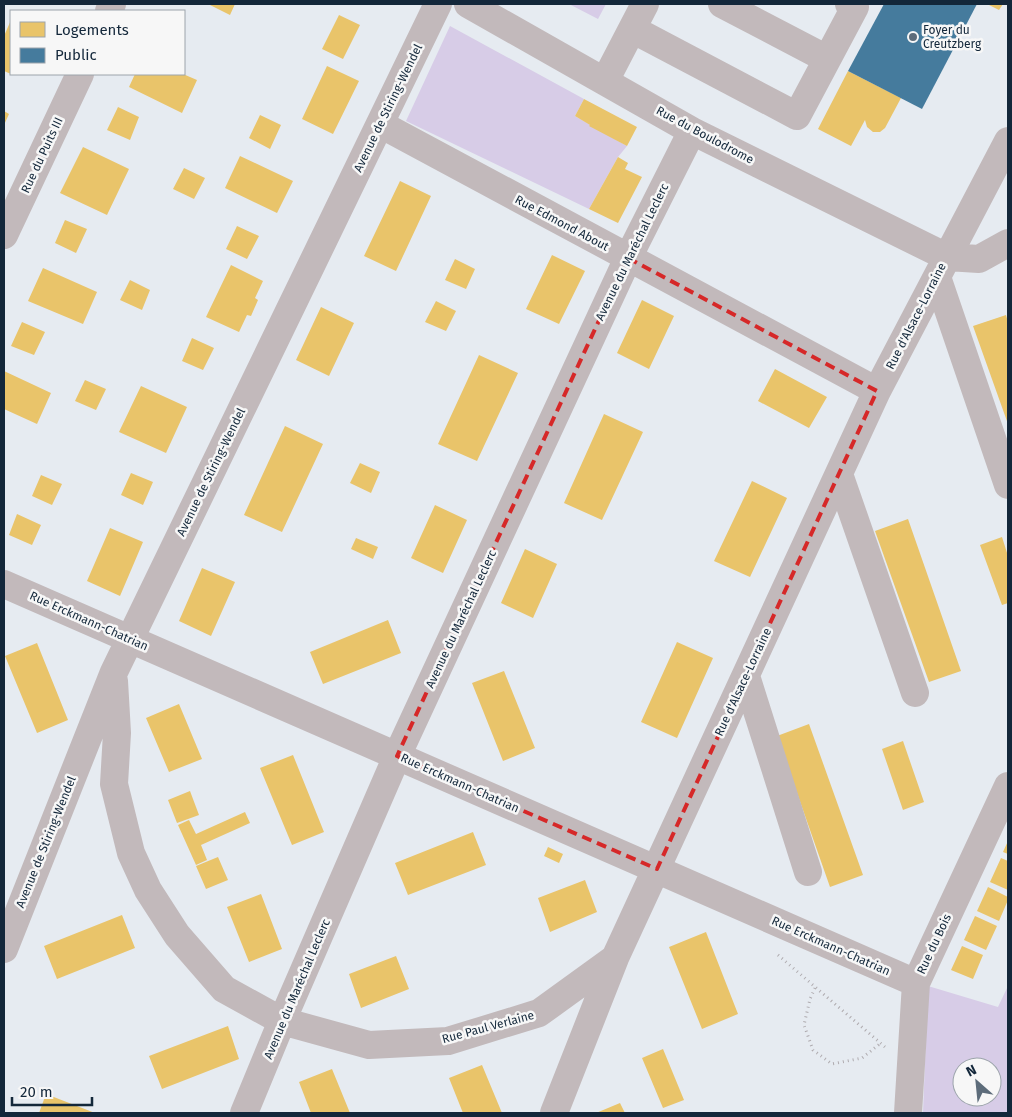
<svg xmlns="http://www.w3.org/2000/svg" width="1012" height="1117" viewBox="0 0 1012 1117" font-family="'Fira Sans',sans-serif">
  <rect width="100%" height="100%" fill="#e6ebf1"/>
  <!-- green -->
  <path fill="#d7cce7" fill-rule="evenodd" d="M569,4H606L598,19Z
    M450,26L584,99L575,116L627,146L618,157L589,209L406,121Z
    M928,986L998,1007L1008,986V1113H923ZM962,1067H992V1097H962Z"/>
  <!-- homes -->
  <path fill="#e9c46a" d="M208,4H235L230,15Z
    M987,4H1003L999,10Z
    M339,15L360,25L343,59L322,49Z
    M11,20V74L4,71V36Z
    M327,66L359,81L333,134L302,119Z
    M848,71L901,98L885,128L880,132H873L867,127L865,120L851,146L818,129Z
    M135,74H183L197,80L182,113L129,87Z
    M584,99L637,127L627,146L589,126L590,125L575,116Z
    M118,107L139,117L130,140L107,130Z
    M4,111L9,114L4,125Z
    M260,115L281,125L270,149L249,138Z
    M83,147L129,169L107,215L60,193Z
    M240,156L293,181L277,213L225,188Z
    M618,157L628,163L625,169L642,177L618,223L589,209Z
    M184,168L205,178L194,199L173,189Z
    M400,181L431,196L396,271L364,256Z
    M65,220L87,229L76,253L55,243Z
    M237,226L259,236L247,259L226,249Z
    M552,255L585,271L559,324L526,309Z
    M455,259L475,269L466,289L445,280Z
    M231,265L263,281L255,298L258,300L251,316L247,315L239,332L206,317Z
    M43,268L97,292L83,324L28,301Z
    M130,280L150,290L142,310L120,300Z
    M642,300L674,316L649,369L617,353Z
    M436,301L456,311L446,331L425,322Z
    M321,307L354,323L329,376L296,360Z
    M1006,315L1008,322V424L973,326Z
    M22,322L45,332L34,355L11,346Z
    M192,338L214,348L203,370L182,361Z
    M479,355L518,373L477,461L438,444Z
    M775,369L827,397L809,428L758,401Z
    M4,371L51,393L37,424L4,409Z
    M85,380L106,389L96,410L75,401Z
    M141,386L187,407L166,453L119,432Z
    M604,414L643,432L602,520L564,503Z
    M285,426L323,444L282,532L244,515Z
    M360,463L380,472L371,493L350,483Z
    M131,473L153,482L143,505L121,495Z
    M41,475L62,484L52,505L32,496Z
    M752,481L787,498L750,577L714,561Z
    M435,505L467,520L443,573L411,558Z
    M17,514L41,525L32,545L9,535Z
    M908,519L961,671L929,682L875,531Z
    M110,528L143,542L120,596L87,581Z
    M1002,537L1008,556V603L1002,605L980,545Z
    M356,538L378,547L373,559L351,549Z
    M525,549L557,564L533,618L501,603Z
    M202,568L235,582L211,636L179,621Z
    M388,620L401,653L323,684L310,652Z
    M677,642L713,658L677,738L641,722Z
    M37,643L68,720L37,733L5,656Z
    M504,671L535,748L503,761L472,683Z
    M179,704L202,759L169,772L146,718Z
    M809,724L863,875L830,887L777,736Z
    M903,741L924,802L903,810L882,749Z
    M293,755L324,832L292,845L260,768Z
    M190,791L199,815L177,823L168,800Z
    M245,812L250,823L201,845L207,860L196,865L178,825L189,820L196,834Z
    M473,832L486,865L408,895L395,863Z
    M1008,841V854L1003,852Z
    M548,847L563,854L559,863L544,856Z
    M218,857L228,880L206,889L196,866Z
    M1001,858L1008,861V890L990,882Z
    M585,880L597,912L550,932L538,898Z
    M988,887L1008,897V900L999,921L977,911Z
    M261,894L282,949L249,962L227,907Z
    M122,915L135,948L57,979L44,946Z
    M975,916L997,926L986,950L964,940Z
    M706,932L738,1014L702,1029L669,947Z
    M962,946L983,955L973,979L951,970Z
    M396,956L409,989L361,1008L349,974Z
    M228,1026L239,1059L162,1089L149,1056Z
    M663,1049L684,1100L663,1108L642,1058Z
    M482,1065L502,1113H463L449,1078Z
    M332,1069L350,1113H311L299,1082Z
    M46,1094L95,1113H39Z
    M620,1103L625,1113H596Z"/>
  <!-- public -->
  <path fill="#457b9d" d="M884,4H977L922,109L848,71Z"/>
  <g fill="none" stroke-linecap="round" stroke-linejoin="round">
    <!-- path -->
    <path stroke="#afabaf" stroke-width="3" stroke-dasharray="1 4" stroke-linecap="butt" d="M778,955L885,1047
      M815,988L810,999L804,1025L813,1050L832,1064L862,1058L881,1043"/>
    <!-- minor -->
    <path stroke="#c2b9bb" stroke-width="28" d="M468,4L692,131L947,257L979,259L1008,243
      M722,4L827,59
      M109,11L112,4
      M632,29L797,116L855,7L849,4
      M605,81L645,4
      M380,124L877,391
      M4,235L80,74
      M937,277L1008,485
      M839,474L915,693
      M4,584L916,983
      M746,676L808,872
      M114,681L117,733L114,784L131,853L148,890L177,935L224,989L282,1021L369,1045L448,1041L539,1013L615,958
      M4,949L114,672L438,4
      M244,1113L282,1021L397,756L628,258L692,131
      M554,1113L615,958L877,391L1008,141
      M908,1113L916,983L1008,786"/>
  </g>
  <!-- marked area -->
  <path fill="none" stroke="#d62828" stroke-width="4" stroke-dasharray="10 6" stroke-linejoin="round" d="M628,258L877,391L657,869L397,756Z"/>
  <!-- markers -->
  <circle fill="#5d6c7a" stroke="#f7f7f7" stroke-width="2" cx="913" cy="37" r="5"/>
  <g text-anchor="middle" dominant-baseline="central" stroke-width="5" stroke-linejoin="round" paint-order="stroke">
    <!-- poi labels -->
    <g font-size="12" fill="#13273a" stroke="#f7f7f7" text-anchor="start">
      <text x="923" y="30">Foyer du<tspan x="923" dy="14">Creutzberg</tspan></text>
    </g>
    <!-- street labels -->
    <g font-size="12" fill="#13273a" stroke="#f7f7f7">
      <text transform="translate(388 108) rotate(-64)">Avenue de Stiring-Wendel</text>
      <text transform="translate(705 135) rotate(28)">Rue du Boulodrome</text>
      <text transform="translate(42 155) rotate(-65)">Rue du Puits III</text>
      <text transform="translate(562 223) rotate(28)">Rue Edmond About</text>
      <text transform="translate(632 252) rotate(-64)">Avenue du Maréchal Leclerc</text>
      <text transform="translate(916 316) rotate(-63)">Rue d'Alsace-Lorraine</text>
      <text transform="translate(211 472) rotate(-64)">Avenue de Stiring-Wendel</text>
      <text transform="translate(461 619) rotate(-65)">Avenue du Maréchal Leclerc</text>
      <text transform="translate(89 621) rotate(24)">Rue Erckmann-Chatrian</text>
      <text transform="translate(743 682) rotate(-65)">Rue d'Alsace-Lorraine</text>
      <text transform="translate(460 783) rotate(24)">Rue Erckmann-Chatrian</text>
      <text transform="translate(46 842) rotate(-68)">Avenue de Stiring-Wendel</text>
      <text transform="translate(934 944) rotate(-65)">Rue du Bois</text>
      <text transform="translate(831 946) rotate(24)">Rue Erckmann-Chatrian</text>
      <text transform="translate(297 989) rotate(-67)">Avenue du Maréchal Leclerc</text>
      <text transform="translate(488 1027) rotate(-15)">Rue Paul Verlaine</text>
    </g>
  </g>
  <!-- border -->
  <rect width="1012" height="1117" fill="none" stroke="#13273a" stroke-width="10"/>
  <!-- legend -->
  <rect x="10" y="10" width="175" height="65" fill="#f7f7f7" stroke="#9ca4ab"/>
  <rect x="20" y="22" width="25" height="15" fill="#e9c46a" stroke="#9ca4ab"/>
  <text x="55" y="35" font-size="15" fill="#13273a">Logements</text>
  <rect x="20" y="48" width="25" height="15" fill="#457b9d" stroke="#9ca4ab"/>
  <text x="55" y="60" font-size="15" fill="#13273a">Public</text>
  <!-- north arrow -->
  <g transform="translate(977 1082) rotate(333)"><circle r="24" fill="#f7f7f7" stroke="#9ca4ab"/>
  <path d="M0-4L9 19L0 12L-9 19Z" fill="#5d6c7a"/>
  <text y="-8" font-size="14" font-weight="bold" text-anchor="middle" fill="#13273a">N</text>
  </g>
  <!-- scale -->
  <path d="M12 1097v8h80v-8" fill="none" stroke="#13273a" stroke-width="2.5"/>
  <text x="20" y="1097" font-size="15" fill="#13273a" stroke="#f7f7f7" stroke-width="4" paint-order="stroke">20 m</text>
</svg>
